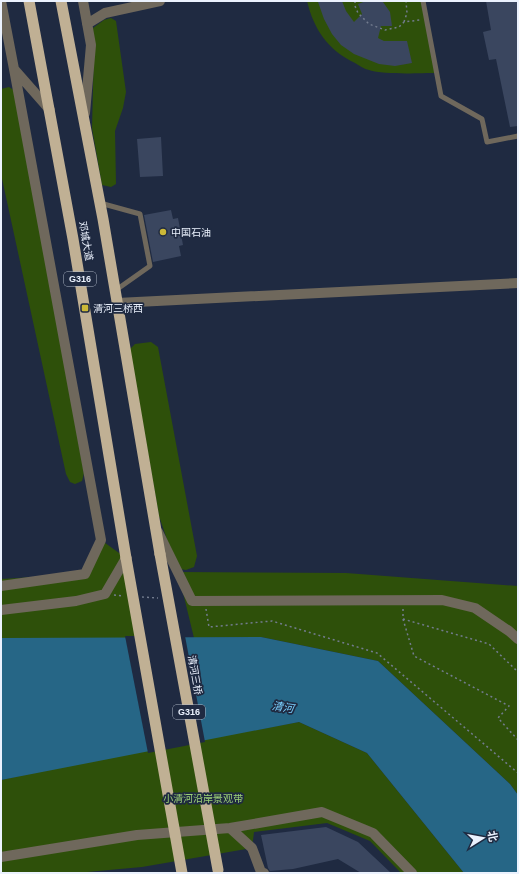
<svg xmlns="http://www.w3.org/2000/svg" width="519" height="874" viewBox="0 0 519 874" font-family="Helvetica,'Noto Sans SC',sans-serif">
  <rect width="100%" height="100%" fill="#1f2a41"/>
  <!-- green -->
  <path fill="#2e500a" d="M307,1H422L436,73C419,73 384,75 369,70C364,69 360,66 355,63C328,50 314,30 307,1Z
    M111,18L116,21L126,92L123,108L115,131L116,184L111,187L102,185L92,128L94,48L93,28L104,20Z
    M9,87L15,91L84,473L82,481L75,484L70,482L66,474L1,174V89Z
    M151,342L158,347L197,556L194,567L186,570L180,569L172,554L159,516L130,349L135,344Z
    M101,540L126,558L140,638H1V579L85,574Z
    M178,572L346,573L518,586V795L510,784L378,661L261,637L194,638Z
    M299,722L367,753L464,873H401L370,841L327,823L254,832L252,848L142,867L76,873H1V780L118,755Z"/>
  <!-- water -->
  <path fill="#266686" d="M261,637L378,661L510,784L518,795V873H464L367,753L299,722L1,780V638Z"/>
  <!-- pier -->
  <path fill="#1f2a41" d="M125,636H185L205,742L148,753Z"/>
  <!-- building -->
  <path fill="#3a465f" d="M325,1H342L346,11L354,22L362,14L358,4L366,1L383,2L390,12L392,26H381L378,38L384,41H407L412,63L395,66L379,64L354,54L341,45L332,34L324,19L318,2Z
    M486,1H518V126L510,127L496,59L489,60L483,32L491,30Z
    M161,137L163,176L140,177L137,139Z
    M171,210L173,219L178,218L183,245L179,246L181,256L153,262L144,215Z
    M326,827L358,842L391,873H361L338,859L293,869L270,871L268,868L261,835Z"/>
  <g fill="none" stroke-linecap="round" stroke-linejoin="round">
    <!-- path -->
    <path stroke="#737c8f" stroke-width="1.5" stroke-dasharray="2 3" stroke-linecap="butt" d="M355,1V6L358,13L369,24L385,30L399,27L404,22L420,20
      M404,22L407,13L406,1
      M114,595L124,596
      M142,597L158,598
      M206,609L209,627L272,621L377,653L518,773
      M403,609V619L489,644L518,672
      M403,619L414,656L509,706L498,718L518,740"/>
    <!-- service -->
    <path stroke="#6f685c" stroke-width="5" d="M423,1L441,96L482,119L487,142L518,136
      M100,203L140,214L150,266L116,290"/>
    <!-- minor -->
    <path stroke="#6f685c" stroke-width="10" d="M158,532L192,601L442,600L475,608L509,631L518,639
      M1,610L76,601L105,594L126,558
      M230,828L252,848L261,872L264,873
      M1,857L137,835L230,828L322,812L373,833L412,873"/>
    <!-- tertiary -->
    <path stroke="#6f685c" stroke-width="10" d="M1,1L14,69L50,110
      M83,1L91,45L85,113
      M87,24L105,13L160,1
      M117,303L518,283
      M1,586L85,574L101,540L14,69"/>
    <!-- trunk -->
    <path stroke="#c0b094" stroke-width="11" d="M29,1L73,239L126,558
      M61,1L103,219L160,554"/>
    <!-- trunk-bridge -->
    <path stroke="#c0b094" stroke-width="11" d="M160,554L218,870
      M126,558L182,873"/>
  </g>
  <!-- markers -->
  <g fill="#ccb938" stroke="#1f2a41" stroke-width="1.5">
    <circle cx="163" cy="232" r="4"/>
    <rect x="81" y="304" width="8" height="8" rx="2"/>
  </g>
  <g text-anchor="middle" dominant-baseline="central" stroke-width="3.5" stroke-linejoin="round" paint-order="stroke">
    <!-- shield labels -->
    <g fill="#1f2a41" stroke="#aeb6c5" stroke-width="1">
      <rect x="64" y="272" width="32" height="14" rx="3"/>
      <rect x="173" y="705" width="32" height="14" rx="3"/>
    </g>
    <g font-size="9" font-weight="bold" fill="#ebf2fe">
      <text x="80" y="279">G316</text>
      <text x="189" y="712">G316</text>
    </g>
    <!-- poi labels -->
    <g font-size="10" fill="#ebf2fe" stroke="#1f2a41" text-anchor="start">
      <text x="171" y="232">中国石油</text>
      <text x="93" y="308">清河三桥西</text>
    </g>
    <!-- street labels -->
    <g font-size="10" fill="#ebf2fe" stroke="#1f2a41">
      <text transform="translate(86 241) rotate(80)">邓城大道</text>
      <text transform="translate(195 675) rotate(80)">清河三桥</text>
    </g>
    <!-- park labels -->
    <g font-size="10" fill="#9dd176" stroke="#1f2a41">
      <text x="203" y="798">小清河沿岸景观带</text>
    </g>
    <!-- water labels -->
    <g font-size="11" font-style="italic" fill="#7acffe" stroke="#1f2a41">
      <text transform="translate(283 707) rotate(9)">清河</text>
    </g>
  </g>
  <!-- border -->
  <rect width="519" height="874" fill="none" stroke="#ebf2fe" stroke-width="4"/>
  <!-- north arrow -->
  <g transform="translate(483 838) rotate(79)" stroke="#1f2a41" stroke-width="3" paint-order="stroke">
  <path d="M0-3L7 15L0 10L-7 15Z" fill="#ebf2fe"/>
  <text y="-6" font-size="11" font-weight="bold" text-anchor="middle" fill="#ebf2fe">北</text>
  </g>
</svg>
